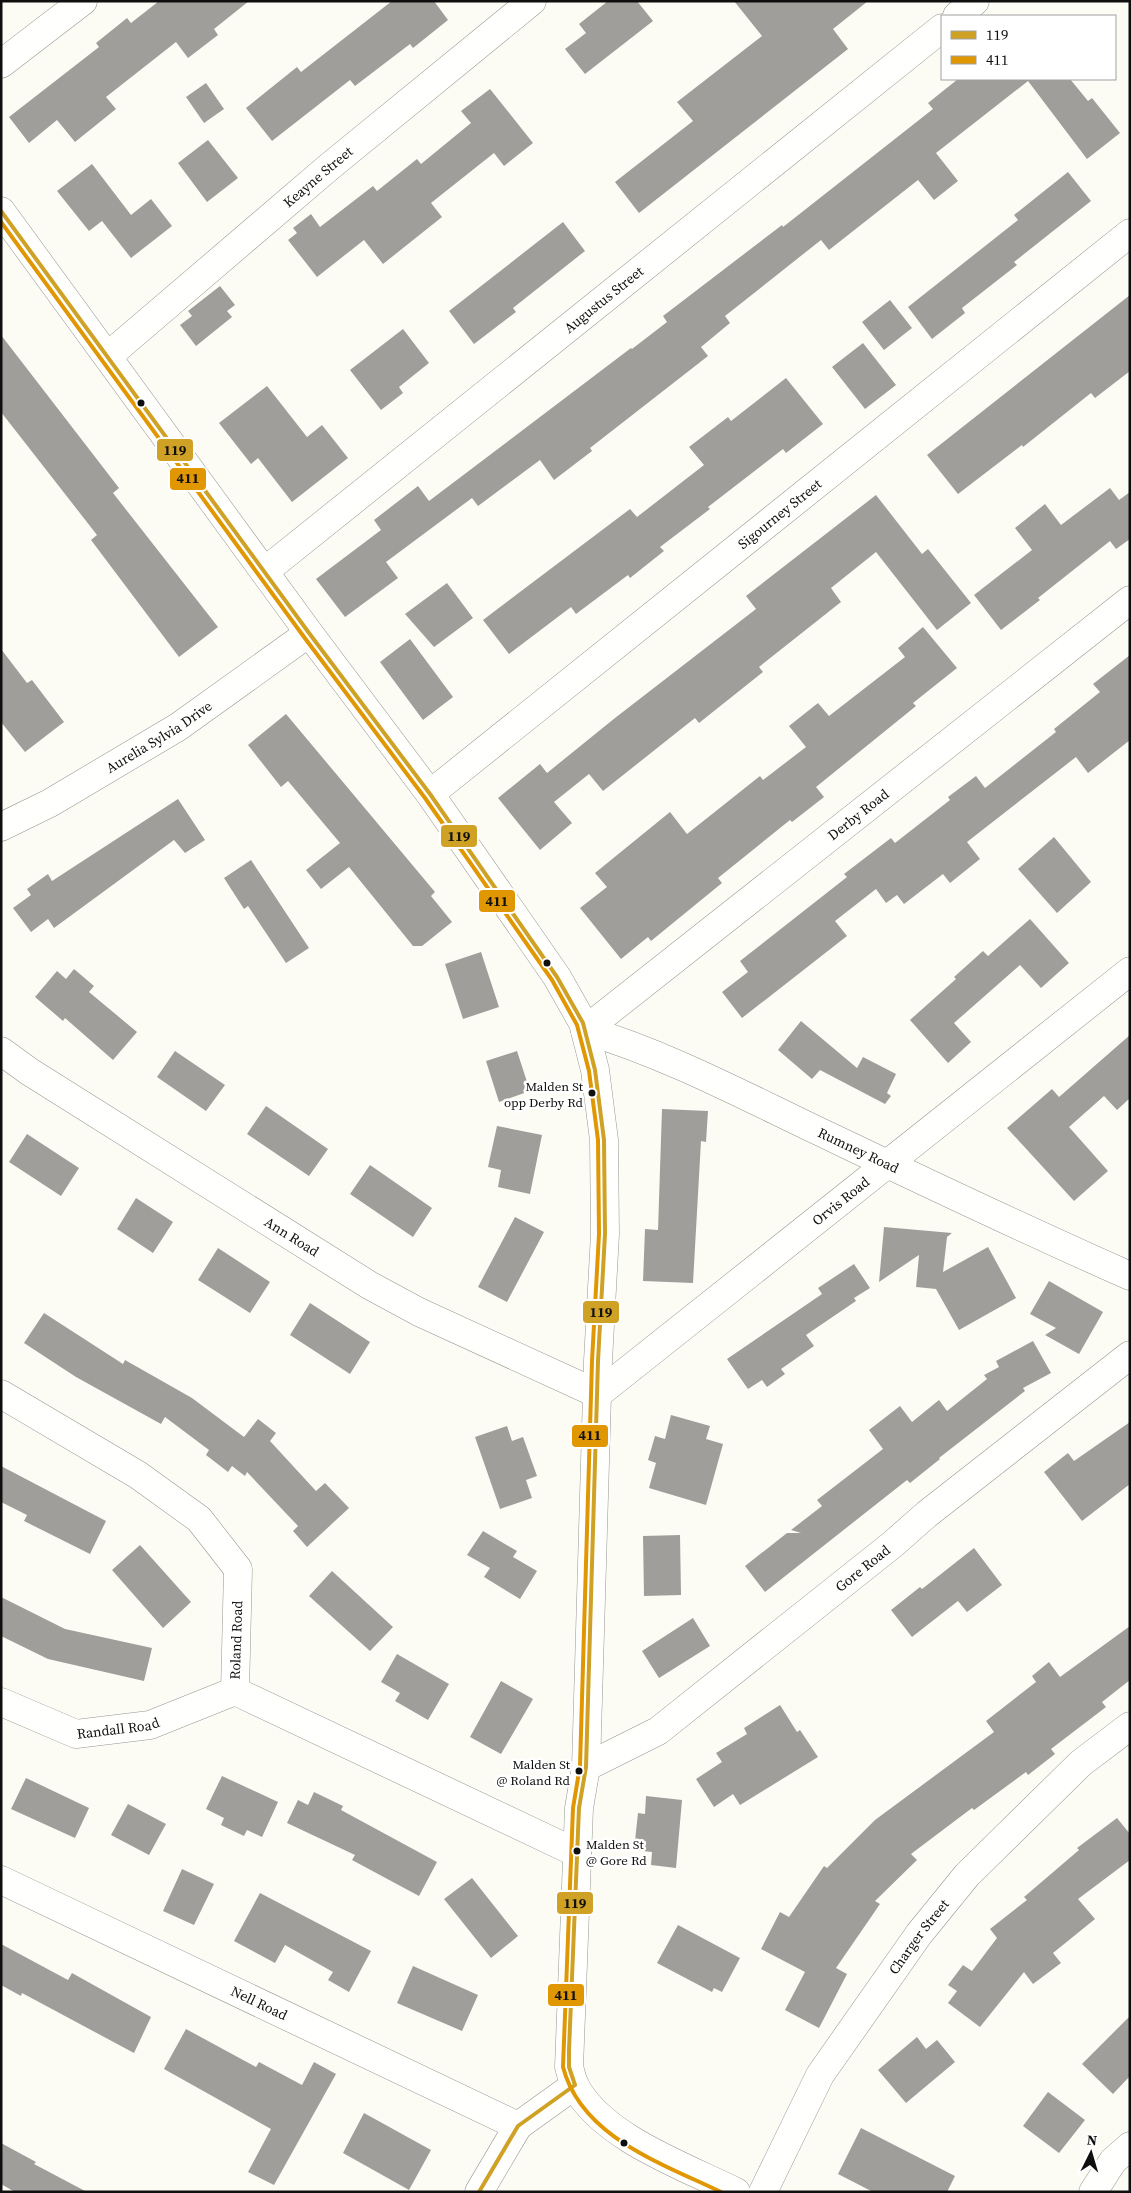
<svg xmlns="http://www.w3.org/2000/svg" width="1131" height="2193" viewBox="0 0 1131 2193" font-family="'Source Serif 4',serif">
  <rect width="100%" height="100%" fill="#fcfcf5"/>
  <!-- building -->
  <path fill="#a09e9a" d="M159,1H249L214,29L218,35L188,58L176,42L106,97L116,109L75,142L57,120L29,143L9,117L99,47L96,43L127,18L131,23Z
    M392,1H434L448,20L413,48L410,44L355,86L350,80L272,141L246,108L297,67L301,72Z
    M608,1H637L653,21L585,74L565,49L586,33L579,24Z
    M734,1H868L833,29L848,49L639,213L615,182L693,121L677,102L762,36Z
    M958,79H1070L1088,101L1092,98L1120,133L1087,159L1028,81L936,153L958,181L934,200L918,180L829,250L821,240L725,316L730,323L701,347L708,356L590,448L592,451L554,480L540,460L478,506L472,498L386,562L398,578L345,617L316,579L381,530L374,520L418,486L429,501L631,348L632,349L667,322L663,316L782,225L783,227L933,109L928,103Z
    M206,83L224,109L204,123L186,97Z
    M490,89L533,143L504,166L494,153L431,203L442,217L383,264L364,240L317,277L288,240L297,233L293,228L311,214L320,227L373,186L377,191L417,159L421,164L471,123L461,111Z
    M208,140L238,178L207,202L178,163Z
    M92,164L131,215L151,199L172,226L131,258L102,221L89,231L57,191Z
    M1068,172L1091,201L1014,262L1017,265L962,308L965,313L932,339L908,307L1018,220L1014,215Z
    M563,222L585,251L513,308L516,312L474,344L449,311Z
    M220,286L235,305L227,311L232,317L196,346L180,325L192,316L188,311Z
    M1130,295V371L1095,398L1091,393L1023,447L1022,445L958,494L927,455Z
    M890,300L912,328L884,350L862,322Z
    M403,329L429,363L399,387L403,393L381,410L350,370Z
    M1,335L119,488L113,493L218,627L179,657L91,540L97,535L1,412Z
    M863,343L896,385L865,409L832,367Z
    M786,378L823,424L786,453L783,449L708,507L710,509L660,547L664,551L630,578L628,575L576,614L571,607L509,654L483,620L630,509L637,517L704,465L689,447L728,417L731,421Z
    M267,386L307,437L322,425L348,458L292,502L258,458L251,464L219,423Z
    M1110,488L1119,500L1130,492V539L1116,549L1110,541L1038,598L1040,600L1001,630L974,595L1032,550L1015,528L1045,504L1061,525Z
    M876,495L922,554L928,549L971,603L937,630L876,552L831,588L841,602L759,667L763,672L699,723L695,718L603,791L589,774L554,802L572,823L540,850L498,798L540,764L547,773L615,718L756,609L746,596Z
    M447,583L473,618L434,647L405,614Z
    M923,627L957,668L913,703L916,706L816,787L824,797L792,822L790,820L718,878L722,883L651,941L648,937L621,959L580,908L607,887L595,873L670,812L687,834L760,776L763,780L806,747L789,726L818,703L829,716L905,657L898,648Z
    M410,639L453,697L423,720L380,662Z
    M1,649L27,683L32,680L64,722L25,752L1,722Z
    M1130,655V740L1088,773L1076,757L967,842L980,859L950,883L943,874L904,904L897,895L886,903L876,889L835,921L847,936L742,1018L722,992L748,972L740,961L847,877L844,874L891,838L895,843L950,800L948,797L976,776L985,788L1056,732L1054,729L1100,692L1093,684Z
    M286,714L435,892L431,896L452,922L422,946H413L349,867L321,889L306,870L340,843L288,781L281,787L248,745Z
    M178,799L205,840L185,853L174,840L54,928L48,919L31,932L13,908L31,895L27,889L48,874L52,881Z
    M1054,837L1091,882L1057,913L1018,869Z
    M251,860L309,948L286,963L248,906L244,909L224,878Z
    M1030,919L1069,963L1041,988L1020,965L954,1023L971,1042L948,1063L910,1020L956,979L954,977L983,951L988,956Z
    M481,952L499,1007L463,1019L445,964Z
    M74,969L94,986L89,992L137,1032L113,1060L65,1018L63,1021L35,997L57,971L66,979Z
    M801,1021L857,1068L863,1057L896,1074L887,1093L891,1096L885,1104L820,1070L812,1079L778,1050Z
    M1130,1035V1098L1117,1110L1104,1096L1069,1127L1108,1171L1074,1201L1007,1128L1052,1089L1059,1097Z
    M175,1051L225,1085L206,1111L157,1077Z
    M517,1051L530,1091L499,1102L486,1061Z
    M266,1106L328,1149L309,1176L247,1134Z
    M662,1109L708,1111L706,1142L701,1141L693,1283L643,1281L645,1229L658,1230Z
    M497,1126L542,1135L530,1194L498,1187L501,1170L488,1167Z
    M27,1134L79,1168L61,1196L9,1162Z
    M370,1165L432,1208L413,1237L350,1194Z
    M136,1198L173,1222L153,1253L117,1229Z
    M515,1217L544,1232L507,1302L478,1287Z
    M884,1227L952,1233L947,1237L943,1272L988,1247L1016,1298L959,1330L936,1289L916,1287L919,1255L879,1282Z
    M218,1248L270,1282L250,1313L198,1280Z
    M854,1264L870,1288L854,1298L856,1301L806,1335L814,1346L781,1369L785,1374L767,1387L762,1380L748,1389L727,1359L822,1294L818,1288Z
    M1049,1281L1103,1312L1079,1354L1045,1335L1056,1328L1030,1314Z
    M310,1303L370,1342L350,1374L290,1335Z
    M44,1313L123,1364L125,1360L192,1398L244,1437L258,1419L276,1433L270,1441L316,1491L325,1483L349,1508L307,1547L293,1531L298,1526L247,1472L245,1476L232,1466L228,1472L206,1455L209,1450L165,1417L161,1424L76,1377L24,1343Z
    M1033,1341L1051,1373L1023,1388L1025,1391L939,1458L940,1459L910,1483L907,1480L765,1592L745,1566L787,1533H801L791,1530L822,1506L817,1500L883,1449L869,1430L900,1406L912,1422L939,1400L947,1411L987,1379L984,1375L999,1367L996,1361Z
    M671,1415L710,1426L706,1439L723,1444L706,1505L649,1488L656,1463L648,1460L655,1436L665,1439Z
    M1130,1422V1484L1082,1521L1044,1472L1068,1453L1074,1461Z
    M507,1426L512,1441L523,1437L537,1476L526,1480L532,1498L500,1509L475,1437Z
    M1,1466L106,1521L90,1554L24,1521L27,1515L1,1502Z
    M483,1531L517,1551L513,1557L537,1571L520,1599L484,1577L490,1568L467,1555Z
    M680,1535L681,1595L644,1596L643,1536Z
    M140,1545L191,1602L163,1628L112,1570Z
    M974,1548L1002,1585L967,1612L958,1601L912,1637L891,1610L920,1587L922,1589Z
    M332,1571L393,1627L370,1651L309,1596Z
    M1,1597L65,1629L152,1648L144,1681L48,1659L1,1636Z
    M693,1618L710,1646L659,1678L642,1651Z
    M1130,1626V1680L1102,1702L1106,1707L1051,1749L1055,1754L1028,1775L1026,1772L974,1810L972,1808L911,1854L917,1860L875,1901L880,1904L836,1968L847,1974L819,2028L785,2010L805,1972L761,1949L780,1912L789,1917L824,1866L827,1868L875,1820L994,1732L986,1721L1036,1682L1032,1676L1049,1662L1060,1677Z
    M397,1654L449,1684L428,1720L395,1701L400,1693L381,1682Z
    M501,1681L533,1699L501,1754L470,1737Z
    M780,1705L797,1732L800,1730L818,1757L740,1805L733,1794L714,1807L696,1779L722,1762L716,1753L747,1734L744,1728Z
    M222,1776L278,1802L262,1837L247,1830L244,1836L221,1825L224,1818L206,1809Z
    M26,1778L89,1808L75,1838L11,1809Z
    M314,1792L343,1806L341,1810L437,1862L419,1896L352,1860L355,1855L287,1823L298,1800L308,1805Z
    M646,1796L682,1800L676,1868L651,1865L652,1852L634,1850L638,1813L645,1814Z
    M128,1804L166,1824L149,1855L111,1835Z
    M1117,1818L1130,1834V1860L1078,1899L1095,1919L1053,1953L1061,1963L1033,1984L1024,1972L980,2027L948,2003L957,1991L948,1985L963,1965L972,1971L997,1938L990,1929L1027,1900L1024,1897L1079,1850L1077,1848Z
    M182,1869L214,1884L194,1925L163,1911Z
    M472,1878L518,1936L491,1958L444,1899Z
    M260,1893L371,1951L349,1992L328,1980L333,1972L285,1945L275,1963L234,1941Z
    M678,1925L740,1958L722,1992L714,1988L712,1992L657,1963Z
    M1,1944L68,1980L72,1973L151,2017L134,2053L22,1993L21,1996L1,1985Z
    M413,1966L478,1995L462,2031L397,2003Z
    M1130,2016V2076L1113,2094L1082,2064Z
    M186,2029L256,2067L259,2062L302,2085L314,2062L336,2074L274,2185L248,2172L271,2129L164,2069Z
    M917,2037L926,2049L937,2040L955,2062L906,2103L878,2070Z
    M1048,2092L1085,2120L1059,2153L1023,2126Z
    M364,2113L431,2150L409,2190L343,2153Z
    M861,2128L955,2176L947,2192H873L838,2174Z
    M1,2143L36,2162L34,2164L87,2192H15L1,2184Z"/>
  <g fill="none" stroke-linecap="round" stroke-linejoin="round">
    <!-- minor casing -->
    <g stroke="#969693" stroke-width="29">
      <g id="minor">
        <path d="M957,16L975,1"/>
        <path d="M1,64L83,1"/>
        <path id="s1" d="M108,356L329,167L532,1"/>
        <path id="s2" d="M265,571L942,28"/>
        <path id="s3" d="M430,794L1130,233"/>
        <path id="s4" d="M1,827L50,803L178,727L309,633"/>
        <path id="s5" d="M585,1030L1130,600"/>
        <path id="s6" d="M1,1051L30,1072L369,1285L419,1312L598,1394L1130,971"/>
        <path d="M1,1394L138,1475L199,1519L238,1569L235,1691L577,1853"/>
        <path id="s7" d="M1,1702L76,1734L150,1725L235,1691"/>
        <path id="s8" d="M586,1767L658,1731L893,1544L927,1514L1130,1355"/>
        <path id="s9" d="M1,1880L518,2126"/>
        <path id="s10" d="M763,2192L820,2075L919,1934L967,1875L1081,1763L1130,1726"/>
        <path d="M1093,2192L1113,2161L1130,2146"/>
      </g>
    </g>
    <!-- tertiary casing -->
    <g stroke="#969693" stroke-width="29">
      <g id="tertiary">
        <path d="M1,211L309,633L430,794L557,977L583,1023L595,1070L604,1140L605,1234L598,1361L586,1767L579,1808L569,2067C571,2073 572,2080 575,2086C603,2138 684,2166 736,2192"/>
        <path id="s11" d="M585,1030C665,1054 739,1093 814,1129C919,1179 1023,1229 1130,1276"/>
        <path d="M479,2192L518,2126L575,2085"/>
      </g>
    </g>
    <!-- minor -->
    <use href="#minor" stroke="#fffffe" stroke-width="28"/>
    <!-- tertiary -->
    <use href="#tertiary" stroke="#fffffe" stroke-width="28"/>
    <!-- bus-1 casing -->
    <g stroke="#fff" stroke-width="8">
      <path id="bus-1" d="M1,211L309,633L430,794L557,977L583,1023L595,1070L604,1140L605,1234L598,1361L586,1767L579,1808L569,2050V2067L575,2085
        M479,2192L518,2126L575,2085"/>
    </g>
    <!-- bus-2 casing -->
    <g stroke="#fff" stroke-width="8">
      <path id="bus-2" d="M1,222L304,637L425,798L552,980L577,1025L589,1071L598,1140L599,1234L592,1361L580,1766L573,1808L563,2067C581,2137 663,2164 721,2192"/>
    </g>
    <!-- bus-1 -->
    <use href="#bus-1" stroke="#cfa226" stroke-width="4"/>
    <!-- bus-2 -->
    <use href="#bus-2" stroke="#e09702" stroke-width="4"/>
  </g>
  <!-- markers -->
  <g fill="#0f0f0f" stroke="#fff" stroke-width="2">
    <circle cx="141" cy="403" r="4.5"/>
    <circle cx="547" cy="963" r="4.5"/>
    <circle cx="592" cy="1093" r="4.5"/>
    <circle cx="579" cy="1771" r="4.5"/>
    <circle cx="577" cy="1851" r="4.5"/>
    <circle cx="624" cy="2143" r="4.5"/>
  </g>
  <g text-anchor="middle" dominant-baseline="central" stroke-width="5" stroke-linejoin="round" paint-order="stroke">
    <!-- bus labels -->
    <g font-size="13" fill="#0f0f0f" stroke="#fff" text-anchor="end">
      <text x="583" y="1086">Malden St<tspan x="583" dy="16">opp Derby Rd</tspan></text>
      <text x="570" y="1764">Malden St<tspan x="570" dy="16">@ Roland Rd</tspan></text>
      <text x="586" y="1844" text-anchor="start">Malden St<tspan x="586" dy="16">@ Gore Rd</tspan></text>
    </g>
    <!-- street labels -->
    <g font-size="14" fill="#0f0f0f" stroke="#fff">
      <text stroke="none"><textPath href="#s1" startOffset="276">Keayne Street</textPath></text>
      <text stroke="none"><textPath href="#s2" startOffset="434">Augustus Street</textPath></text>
      <text stroke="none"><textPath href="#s3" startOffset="448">Sigourney Street</textPath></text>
      <text stroke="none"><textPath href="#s4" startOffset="182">Aurelia Sylvia Drive</textPath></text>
      <text stroke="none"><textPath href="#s5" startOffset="348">Derby Road</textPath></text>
      <text stroke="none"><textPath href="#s11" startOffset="299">Rumney Road</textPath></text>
      <text stroke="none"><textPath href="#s6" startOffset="1000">Orvis Road</textPath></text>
      <text stroke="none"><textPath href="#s6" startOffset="345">Ann Road</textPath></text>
      <text stroke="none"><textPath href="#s8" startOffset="342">Gore Road</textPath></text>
      <text transform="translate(236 1640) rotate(-88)">Roland Road</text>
      <text stroke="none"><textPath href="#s7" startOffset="124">Randall Road</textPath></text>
      <text stroke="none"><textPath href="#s10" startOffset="300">Charger Street</textPath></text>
      <text stroke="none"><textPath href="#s9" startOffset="286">Nell Road</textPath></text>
    </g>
  </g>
  <g stroke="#fff" stroke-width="2">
    <rect x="156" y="438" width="38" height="24" rx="5" fill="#cfa226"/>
    <rect x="169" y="467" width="38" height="24" rx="5" fill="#e09702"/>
    <rect x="440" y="824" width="38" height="24" rx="5" fill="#cfa226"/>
    <rect x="478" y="889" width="38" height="24" rx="5" fill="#e09702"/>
    <rect x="582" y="1300" width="38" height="24" rx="5" fill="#cfa226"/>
    <rect x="571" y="1424" width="38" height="24" rx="5" fill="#e09702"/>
    <rect x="556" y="1891" width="38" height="24" rx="5" fill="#cfa226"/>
    <rect x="547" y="1983" width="38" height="24" rx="5" fill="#e09702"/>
  </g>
  <g font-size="14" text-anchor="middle" font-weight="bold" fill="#111">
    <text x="175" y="455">119</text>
    <text x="188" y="483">411</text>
    <text x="459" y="841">119</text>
    <text x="497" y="906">411</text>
    <text x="601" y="1317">119</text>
    <text x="590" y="1440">411</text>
    <text x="575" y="1908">119</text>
    <text x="566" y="2000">411</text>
  </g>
  <!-- border -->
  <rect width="1131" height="2193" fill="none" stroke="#0f0f0f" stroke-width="5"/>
  <!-- legend -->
  <rect x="941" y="15" width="175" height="65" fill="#ffffff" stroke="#9f9f9f"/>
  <rect x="951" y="31" width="25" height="8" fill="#cfa226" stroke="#9f9f9f"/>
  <text x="986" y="40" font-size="15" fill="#0f0f0f">119</text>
  <rect x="951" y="56" width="25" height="8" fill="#e09702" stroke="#9f9f9f"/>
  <text x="986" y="65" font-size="15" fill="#0f0f0f">411</text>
  <!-- north arrow -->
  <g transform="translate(1091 2153) rotate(5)" stroke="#ffffff" stroke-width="4" paint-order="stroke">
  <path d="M0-4L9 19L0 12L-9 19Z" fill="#0f0f0f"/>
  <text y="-8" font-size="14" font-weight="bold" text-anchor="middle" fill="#0f0f0f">N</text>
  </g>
</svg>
